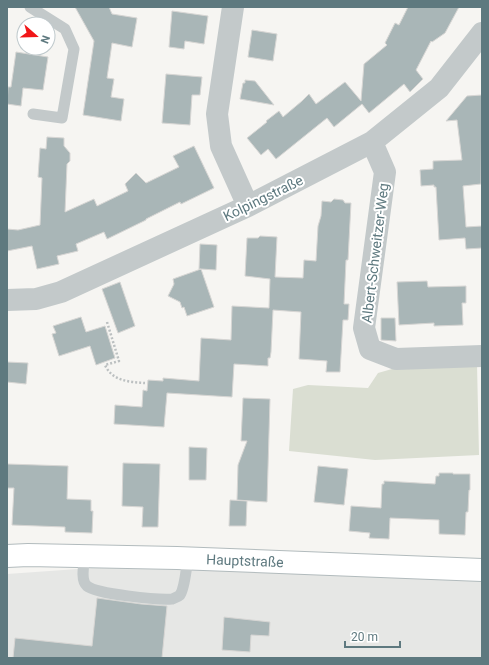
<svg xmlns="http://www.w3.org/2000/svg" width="489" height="665" viewBox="0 0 489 665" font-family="Roboto,sans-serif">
  <rect width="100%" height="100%" fill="#f6f5f2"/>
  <!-- built -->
  <path fill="#e6e7e5" d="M106,567L482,575V658H7V574Z"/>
  <!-- green -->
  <path fill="#daded2" d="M477,364L479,455L375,460L289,451L293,389L308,385L368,388L378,373L392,369Z"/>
  <!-- building -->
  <path fill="#a9b6b7" stroke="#d7d6d4" d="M75,7H109L112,14L137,18L132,47L112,43L107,78L114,79L111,97L124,99L121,121L83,115L94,41Z
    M408,7H459L445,33L432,42L431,41L416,70L423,79L410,92L404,84L369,113L362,104L334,127L327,118L276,159L268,149L261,155L247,138L267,122L266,121L279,111L283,117L302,101L309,94L316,104L345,82L361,101L364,64L387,45L385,43L395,23L399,25Z
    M172,11L208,16L204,44L185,41L184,49L169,47Z
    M252,30L277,34L273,61L248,57Z
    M16,52L48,57L43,90L23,88L21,106L7,104L8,87H11Z
    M166,74L202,77L200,95H192L190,125L162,123Z
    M245,80L255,81L274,105L240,99L243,83H245Z
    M482,95L481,184L463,186L466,227L482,226V248L466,249L465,238L439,240L436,187H434V185L421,186L420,170L433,169V161L462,160L457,120L446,121L467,96Z
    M47,137L64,138V146L70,153V161L67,164L65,212L94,199L97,206L128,191L125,184L136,173L146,183L179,167L173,156L194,146L214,188L181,204L180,202L146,219V220L107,239L104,232L76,244L78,251L57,256L59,264L37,269L32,246L7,251V229L18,230L40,225L42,178L38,177L40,148L46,149Z
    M334,199L343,200L345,203H351L348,260H346L344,304H349L348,320H343L340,372H326L327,361L299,359L301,312L273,310L271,352L270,358H268V366L234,364L232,397L167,393L164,427L114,424L115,405L142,407L143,390L147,391L148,380L163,381V378L199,381L201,338L231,340L232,306L269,308L270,279L245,276L247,238H258L260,236L277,237L275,277L303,278L304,260L316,261L318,226L321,216L322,201L331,202Z
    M200,244L217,245L216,270L201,269L214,307L187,316L184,307L182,308L180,302L168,296L174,284L173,279L201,269H199Z
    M427,281L428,287L466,286V303H462L463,325L434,326V323L399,325L397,282Z
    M120,282L135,326L118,333L102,289Z
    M81,317L86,332L105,326L115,358L96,365L90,346L59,356L52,334L56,333L53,326Z
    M381,318H395L396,341L381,340Z
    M7,362L28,363L26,384L7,382Z
    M243,398L270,399L267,502L237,500L238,465L247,441H241Z
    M189,447L207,448L206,480H189Z
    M123,463L160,464L158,527H142L143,507L122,506Z
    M7,464L68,466L67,499L91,500V511H93L92,533L65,532V527L12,525L14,488H7Z
    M318,466L348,469L344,505L314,502Z
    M439,473H453V474H470V490H469L468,512H466L465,535L439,534V520L390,518L389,539L369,538L370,533L349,531L351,506L381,508L382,484H384V481L435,484L436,476H439Z
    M230,500L247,501L246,526H229Z
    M97,598L141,604L167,606L162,658H13L15,638L92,646Z
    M224,617L270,622L269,636L251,635L250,652L222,650Z"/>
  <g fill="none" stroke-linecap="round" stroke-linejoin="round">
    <!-- secondary casing -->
    <g stroke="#b2bbbd" stroke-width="24">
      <g id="secondary">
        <path id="s1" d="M7,556L28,555L177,558L482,570"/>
      </g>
    </g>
    <!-- path -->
    <path stroke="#bcc0c1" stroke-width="2.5" stroke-dasharray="2 2" stroke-linecap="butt" d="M107,322L119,361L105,365C112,381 129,382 145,383"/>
    <!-- lane -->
    <path stroke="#c3c9ca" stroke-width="11" d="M30,7L65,29L74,49L62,118L33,114
      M85,556C84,564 80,580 87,586C96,594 158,600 172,599C174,598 178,597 180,595C185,588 186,568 188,559"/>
    <!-- street -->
    <path stroke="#c3c9ca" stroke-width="22" d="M233,7L217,114L221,146L248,206
      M372,142L385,172L364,328L370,349L396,359L482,356
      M7,300L36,299L61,292L248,206L372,142L439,88L482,33"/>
    <!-- secondary -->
    <use href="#secondary" stroke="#fff" stroke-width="22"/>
  </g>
  <g text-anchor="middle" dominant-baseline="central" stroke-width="4" stroke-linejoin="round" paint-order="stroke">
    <!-- street labels -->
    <g font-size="14" fill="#5e797f" stroke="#fff">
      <text transform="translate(263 198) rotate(-26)">Kolpingstraße</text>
      <text transform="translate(375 253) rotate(-83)">Albert-Schweitzer-Weg</text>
      <text stroke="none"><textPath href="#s1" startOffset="238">Hauptstraße</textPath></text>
    </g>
  </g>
  <!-- border -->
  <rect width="489" height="665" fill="none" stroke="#5e797f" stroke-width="16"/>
  <!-- north arrow -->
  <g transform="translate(36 36) rotate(110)"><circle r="19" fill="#ffffff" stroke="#bfc9cc"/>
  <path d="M0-3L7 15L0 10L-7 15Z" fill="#f11618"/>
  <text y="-6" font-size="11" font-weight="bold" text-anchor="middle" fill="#5e797f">N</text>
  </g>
  <!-- scale -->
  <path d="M345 641v6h55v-6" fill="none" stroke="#5e797f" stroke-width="2"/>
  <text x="351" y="641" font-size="12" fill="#5e797f" stroke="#ffffff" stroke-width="3" paint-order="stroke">20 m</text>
</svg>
